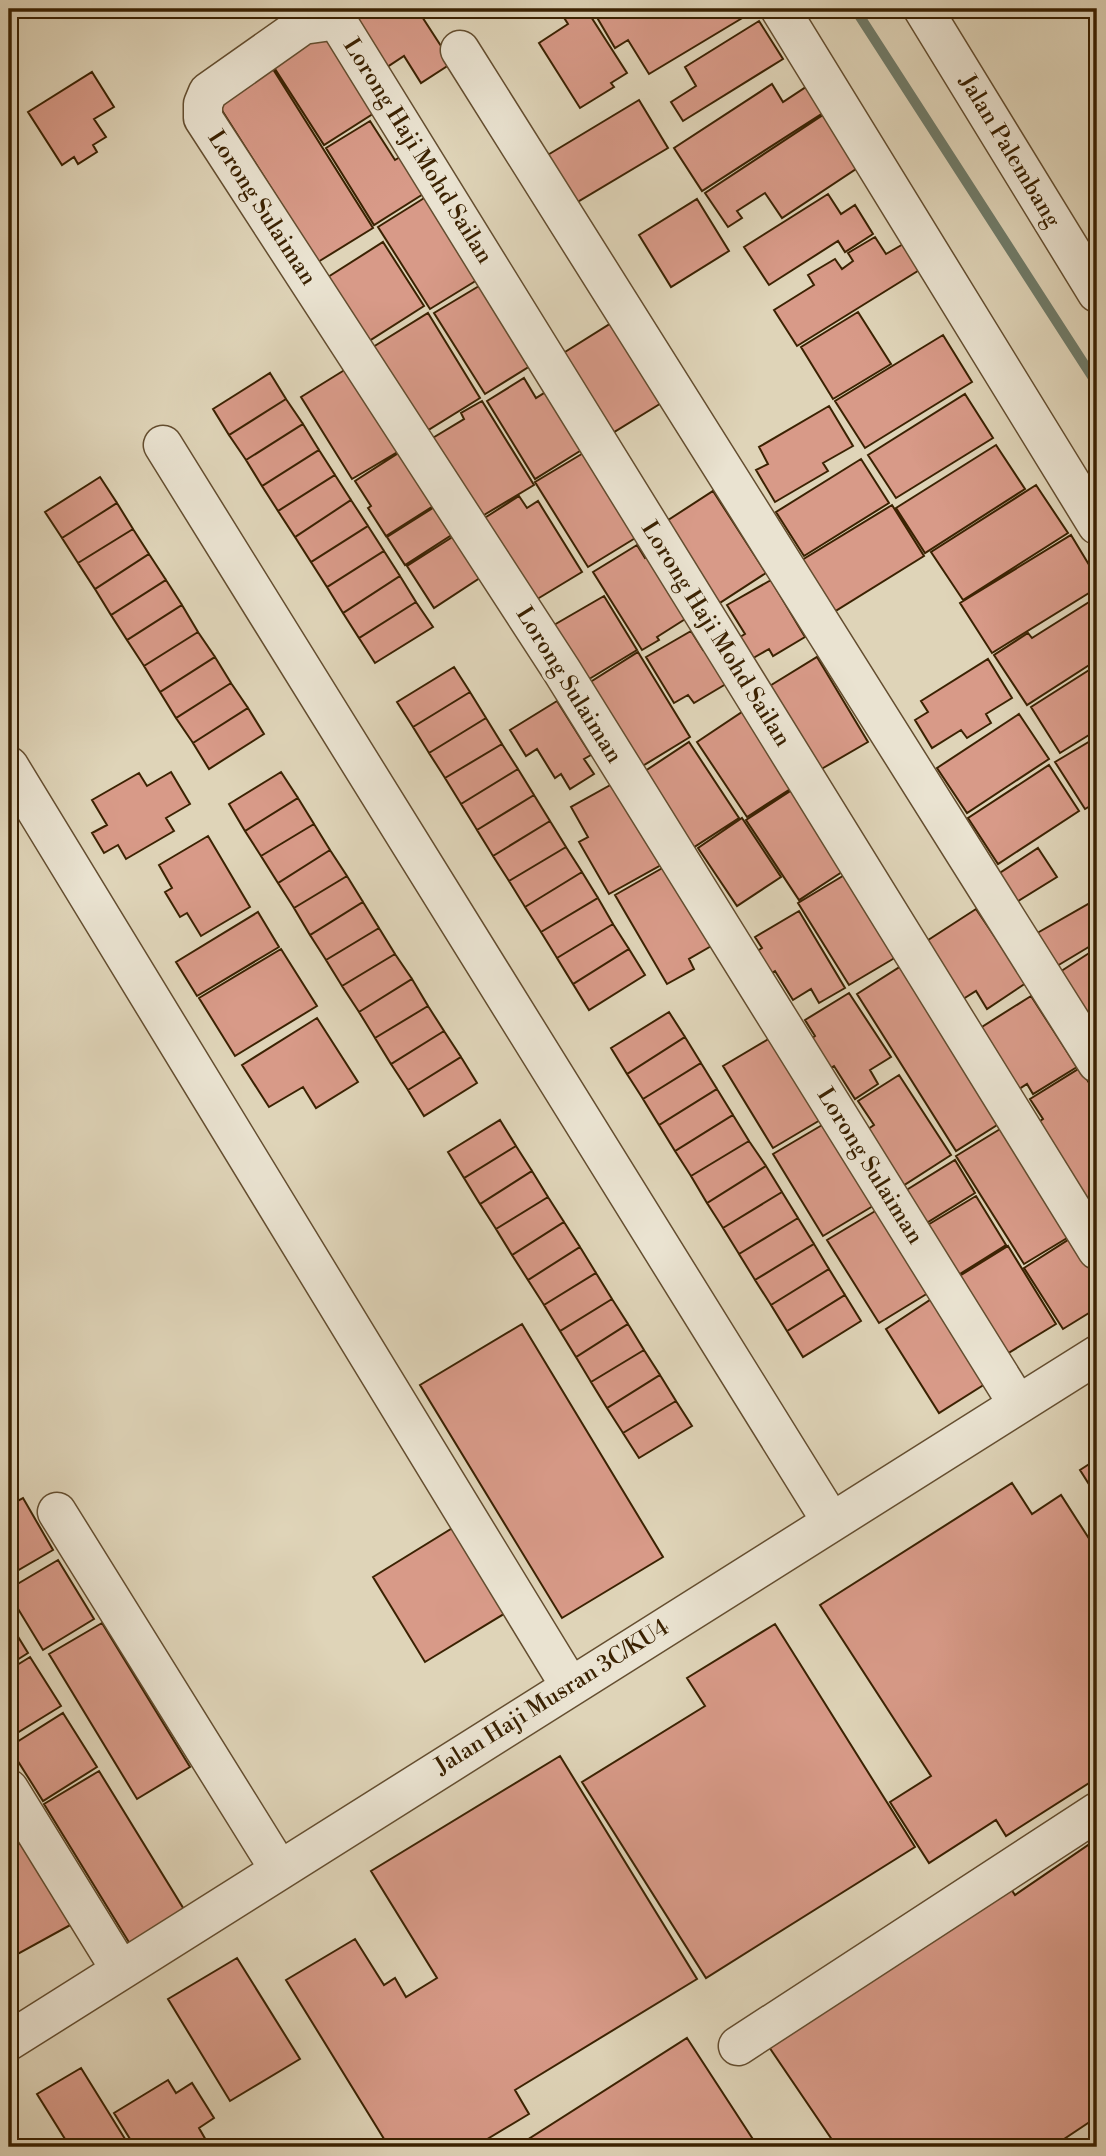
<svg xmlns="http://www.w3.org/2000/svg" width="1106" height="2156" viewBox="0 0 1106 2156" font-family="'Libre Bodoni',serif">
  <rect width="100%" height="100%" fill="#dfd4b8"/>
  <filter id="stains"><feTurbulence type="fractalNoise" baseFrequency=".00286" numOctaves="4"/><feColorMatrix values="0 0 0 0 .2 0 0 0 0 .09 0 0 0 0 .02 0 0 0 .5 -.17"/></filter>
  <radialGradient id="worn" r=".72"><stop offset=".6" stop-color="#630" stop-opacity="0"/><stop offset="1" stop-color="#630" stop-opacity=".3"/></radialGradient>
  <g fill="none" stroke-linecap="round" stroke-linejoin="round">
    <!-- stream -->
    <path stroke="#707c6a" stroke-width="10" d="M855,9L1097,384"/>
  </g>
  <!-- building -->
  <path fill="#d89a88" stroke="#3b2202" stroke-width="2" d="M352,9H417L452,63L421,83L404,56L381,71L345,14Z
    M576,9H586L627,73L611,83L614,87L580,108L539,43L568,24L563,16Z
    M592,9H746L749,14L649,74L628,40L615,48Z
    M759,21L783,59L683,121L671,102L696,86L685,67Z
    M324,23L379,110L324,145L268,58Z
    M271,66L373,228L318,262L216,101Z
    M92,72L114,107L94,119L106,137L93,145L97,152L78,164L74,157L62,165L28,112Z
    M772,84L783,102L809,85L826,111L702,191L674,148Z
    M639,100L668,148L574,204L546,156Z
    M823,115L862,165L782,218L765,193L737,211L742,218L728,227L705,193Z
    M370,121L395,160L405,154L428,191L374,225L326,148Z
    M828,194L841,214L855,205L873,234L845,252L838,241L769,285L744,247Z
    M429,195L482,277L430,309L378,227Z
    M697,199L729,251L671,287L639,235Z
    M875,237L886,254L905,243L921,269L797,346L774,310L814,285L808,275L835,259L842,269L853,261L848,253Z
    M383,242L424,306L369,341L328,277Z
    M484,283L535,363L485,394L434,313Z
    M858,312L891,364L833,399L801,347Z
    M428,313L480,398L425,432L373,347Z
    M613,322L663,402L606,437L557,357Z
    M943,335L972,382L865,448L835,401Z
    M359,361L411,444L352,479L301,397Z
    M270,373L286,399L229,435L213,409Z
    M524,378L536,398L552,388L588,446L535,479L487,401Z
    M965,394L993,438L896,498L868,455Z
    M286,399L303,424L246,460L229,435Z
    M482,401L534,485L479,518L431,439L464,419L461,413Z
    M829,406L853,446L823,463L828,471L775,502L756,470L768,464L759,447Z
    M303,424L319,450L262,486L246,460Z
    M411,445L446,498L386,536L368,508L371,506L355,481Z
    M996,445L1025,489L925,553L896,508Z
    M319,450L335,475L278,511L262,486Z
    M585,452L637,537L588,567L535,482Z
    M861,459L889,503L804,556L776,512Z
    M335,475L351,500L295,537L278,511Z
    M100,477L117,503L62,538L45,512Z
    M1036,485L1068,533L963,600L931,552Z
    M713,491L766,573L715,606L662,524Z
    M519,496L527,508L538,501L582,572L534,601L483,519Z
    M447,499L464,527L405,565L387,537Z
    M351,500L368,526L311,562L295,537Z
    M117,503L133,529L78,563L62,538Z
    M892,505L924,556L829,615L797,563Z
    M368,526L384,551L327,587L311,562Z
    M133,529L149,554L95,589L78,563Z
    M465,529L492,570L434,608L407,566Z
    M1071,535L1097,578V588L992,653L960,603Z
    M637,545L645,558L652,555L690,616L657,637L659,640L642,650L593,572Z
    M384,551L400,576L343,613L327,587Z
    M149,554L166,580L111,615L95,589Z
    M400,576L416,602L359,638L343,613Z
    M166,580L182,605L127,640L111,615Z
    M771,580L805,637L773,656L769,649L748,661L735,640L745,634L727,605Z
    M604,596L637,650L581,684L547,629Z
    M1097,597V660L1027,705L994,655L1028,633L1032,638Z
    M416,602L433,627L375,663L359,638Z
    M182,605L198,632L144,666L127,640Z
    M691,631L703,650L710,646L731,681L694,703L688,695L674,703L646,657Z
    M198,632L215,657L160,692L144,666Z
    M638,652L690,737L636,770L584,686Z
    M215,657L231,683L176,718L160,692Z
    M817,657L868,742L818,771L768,687Z
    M988,659L1012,698L986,714L991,723L967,738L961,730L932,748L915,720L928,712L921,701Z
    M1097,665V730L1060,753L1031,707Z
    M454,667L470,692L413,727L397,702Z
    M231,683L248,708L193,743L176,718Z
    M470,692L486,718L429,753L413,727Z
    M557,701L591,755L584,759L594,774L570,789L561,774L555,778L537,749L526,756L510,730Z
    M248,708L264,734L209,769L193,743Z
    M745,710L795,786L747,817L697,742Z
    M1019,714L1049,759L967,813L937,768Z
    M486,718L502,744L445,778L429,753Z
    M1097,737V802L1085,809L1055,762Z
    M689,742L739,818L688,851L639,775Z
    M502,744L518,769L461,804L445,778Z
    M1049,765L1079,811L998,864L968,818Z
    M518,769L534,795L477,830L461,804Z
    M171,772L190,804L166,818L174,831L126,859L118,845L104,853L92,833L107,825L92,800L139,773L147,786Z
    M281,772L298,798L245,831L229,804Z
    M623,778L670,860L609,894L579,842L588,837L571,807Z
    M795,788L848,868L799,900L746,820Z
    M534,795L550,821L493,856L477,830Z
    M298,798L314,824L261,856L245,831Z
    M742,818L781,877L737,906L698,848Z
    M550,821L566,847L509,881L493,856Z
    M314,824L330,850L278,883L261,856Z
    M208,836L250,907L201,936L187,913L180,917L165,892L172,888L159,865Z
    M566,847L582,872L525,907L509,881Z
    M1038,848L1057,877L1007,908L989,880Z
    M330,850L347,876L294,908L278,883Z
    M673,862L720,941L689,959L694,969L667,984L615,895Z
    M851,871L903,953L849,985L798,903Z
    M582,872L598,898L541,932L525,907Z
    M347,876L363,902L310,935L294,908Z
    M598,898L613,924L557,958L541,932Z
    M363,902L379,928L326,960L310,935Z
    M1090,903L1097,916V942L1052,969L1032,936Z
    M976,909L1026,983L987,1009L976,991L960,1001L922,944Z
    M799,911L845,988L819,1003L811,989L793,1000L775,971L765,977L751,955L762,948L755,937Z
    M258,912L279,947L197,996L176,962Z
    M613,924L629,949L573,984L557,958Z
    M379,928L395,954L342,986L326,960Z
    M1097,948V1015L1082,1024L1052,977Z
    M281,949L317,1006L235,1056L199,998Z
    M629,949L645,975L589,1010L573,984Z
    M395,954L412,979L359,1012L342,986Z
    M906,963L1005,1120L956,1151L857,994Z
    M412,979L428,1006L375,1038L359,1012Z
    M849,993L891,1057L870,1070L878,1084L855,1099L834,1066L824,1072L805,1043L815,1036L805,1020Z
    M1031,996L1077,1067L1033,1094L1027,1084L1016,1091L977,1030Z
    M428,1006L444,1031L391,1064L375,1038Z
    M669,1012L685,1037L627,1074L611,1048Z
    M317,1018L358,1082L316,1108L303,1087L269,1107L242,1065Z
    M444,1031L461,1057L408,1090L391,1064Z
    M777,1034L827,1116L773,1148L723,1066Z
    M685,1037L701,1063L643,1099L627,1074Z
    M461,1057L477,1083L424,1116L408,1090Z
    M701,1063L717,1089L659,1125L643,1099Z
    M1080,1068L1097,1096V1228L1034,1125L1043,1119L1030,1099Z
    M899,1075L951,1155L898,1189L862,1133L874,1125L858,1101Z
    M717,1089L733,1115L675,1151L659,1125Z
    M733,1115L749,1141L691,1176L675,1151Z
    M834,1118L883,1200L823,1236L773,1154Z
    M500,1120L516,1146L464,1178L448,1152Z
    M1010,1123L1077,1232L1024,1264L956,1156Z
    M749,1141L766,1166L707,1203L691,1176Z
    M516,1146L532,1171L480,1204L464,1178Z
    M955,1160L975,1193L920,1227L900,1194Z
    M766,1166L782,1192L723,1228L707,1203Z
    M532,1171L548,1197L496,1229L480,1204Z
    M782,1192L798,1218L739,1254L723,1228Z
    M976,1196L1006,1245L952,1279L921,1229Z
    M548,1197L564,1222L512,1255L496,1229Z
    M887,1204L938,1287L879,1323L827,1240Z
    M798,1218L814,1244L755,1280L739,1254Z
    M564,1222L580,1247L528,1280L512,1255Z
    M1079,1233L1097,1263V1308L1063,1329L1024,1268Z
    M814,1244L829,1269L771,1305L755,1280Z
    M1008,1246L1056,1324L1002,1357L953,1280Z
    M580,1247L596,1273L544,1305L528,1280Z
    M829,1269L845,1295L787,1331L771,1305Z
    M596,1273L612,1299L560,1331L544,1305Z
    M939,1294L993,1379L939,1413L886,1329Z
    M845,1295L861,1321L803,1357L787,1331Z
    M612,1299L628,1324L576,1357L560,1331Z
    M522,1324L663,1557L562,1618L420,1385Z
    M628,1324L644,1350L591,1382L576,1357Z
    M644,1350L660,1375L607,1408L591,1382Z
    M660,1375L676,1401L623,1433L607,1408Z
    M676,1401L692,1426L639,1458L623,1433Z
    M1097,1459V1497L1080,1470Z
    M1012,1483L1032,1514L1061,1495L1097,1551V1778L1006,1836L996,1820L929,1863L890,1802L931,1776L820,1605Z
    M23,1498L53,1550L10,1575L9,1499L12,1504Z
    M459,1524L512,1609L425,1662L373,1577Z
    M58,1560L94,1619L43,1650L9,1594V1589Z
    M9,1622L28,1653L9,1665Z
    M102,1623L190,1767L137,1799L49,1654Z
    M775,1624L915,1847L706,1978L582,1782L705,1706L687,1678Z
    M30,1657L61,1706L9,1738V1670Z
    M63,1713L97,1767L43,1801L9,1747Z
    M560,1756L697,1979L515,2090L529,2114L474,2147H389L286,1980L355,1939L384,1985L395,1978L406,1997L437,1978L371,1871Z
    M99,1771L185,1911L130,1944L44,1804Z
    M1097,1839V2117L1052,2147H837L765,2041L1005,1880L1015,1895Z
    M26,1840L74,1923L16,1955L9,1942V1850Z
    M237,1958L300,2059L230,2101L168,1999Z
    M687,2038L758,2147H516Z
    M81,2068L130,2147H70L37,2094Z
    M168,2080L176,2093L192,2083L214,2118L199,2128L207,2142L199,2147H135L114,2113Z"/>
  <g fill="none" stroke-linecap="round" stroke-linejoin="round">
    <!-- minor casing -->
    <g stroke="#644e30" stroke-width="41">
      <path id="minor" d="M780,9L1097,525
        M923,9L1097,293
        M460,50L1097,1063
        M163,445L831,1521
        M9,766L570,1686
        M1017,1403L562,671L203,118V104L208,92L303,25L331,21L341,27L1097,1250
        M57,1512L279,1869
        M9,1789L120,1969
        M9,2041L1097,1355
        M738,2046L1097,1812"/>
    </g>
    <!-- minor -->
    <use href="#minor" stroke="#eae3d1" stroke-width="38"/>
  </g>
  <g text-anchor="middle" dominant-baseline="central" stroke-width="7" stroke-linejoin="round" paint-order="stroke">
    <!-- street labels -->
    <g font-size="23" fill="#3b2202" stroke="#eae3d1">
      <text transform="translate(418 151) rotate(58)">Lorong Haji Mohd Sailan</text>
      <text transform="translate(1010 151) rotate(59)">Jalan Palembang</text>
      <text transform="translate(262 208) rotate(57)">Lorong Sulaiman</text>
      <text transform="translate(716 634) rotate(58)">Lorong Haji Mohd Sailan</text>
      <text transform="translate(569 685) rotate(58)">Lorong Sulaiman</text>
      <text transform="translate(870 1166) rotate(58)">Lorong Sulaiman</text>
      <text transform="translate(552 1697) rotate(-32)">Jalan Haji Musran 3C/KU4</text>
    </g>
  </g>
  <!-- margin -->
  <rect width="1106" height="2156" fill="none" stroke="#dfd4b8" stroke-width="35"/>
  <rect x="10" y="10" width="1085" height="2135" fill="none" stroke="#3b2202" stroke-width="3.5"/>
  <rect x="18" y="18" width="1071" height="2121" fill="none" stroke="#3b2202" stroke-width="2"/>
  <rect width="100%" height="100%" filter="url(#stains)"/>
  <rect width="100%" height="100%" fill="url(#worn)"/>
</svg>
